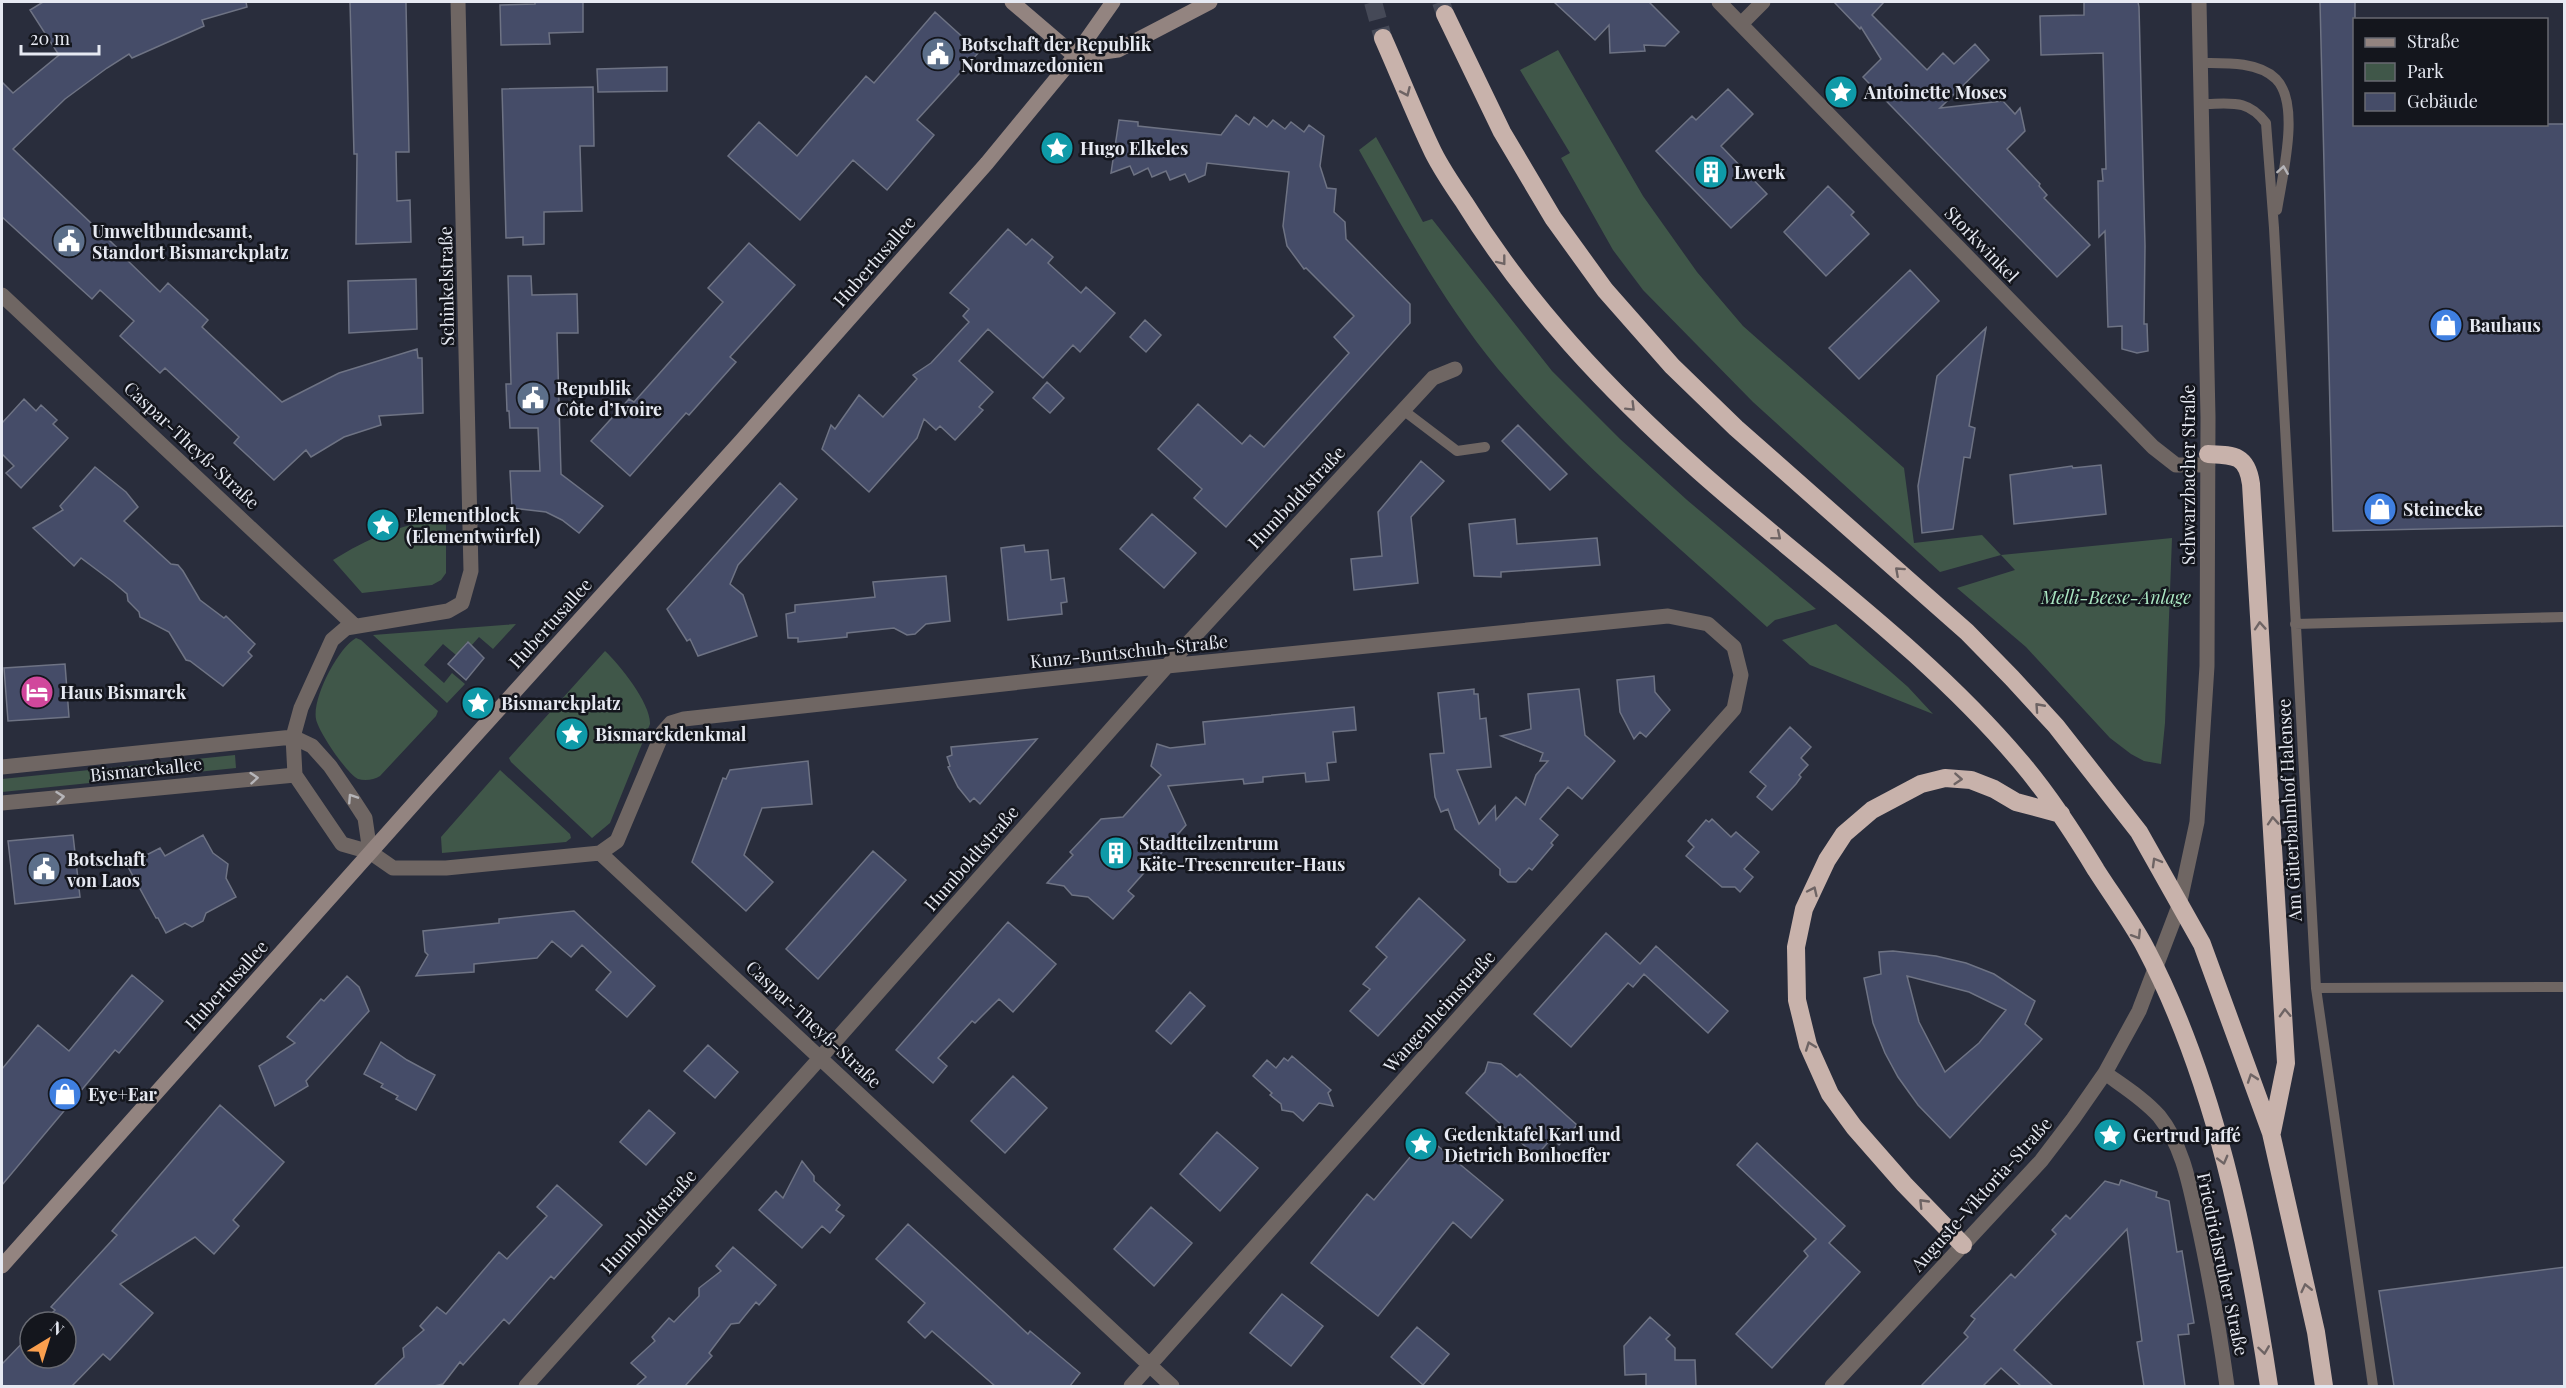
<svg xmlns="http://www.w3.org/2000/svg" width="2566" height="1388" viewBox="0 0 2566 1388" font-family="'Playfair Display',serif">
  <rect width="100%" height="100%" fill="#292d3c"/>
  <!-- green -->
  <path fill="#405749" d="M1558,50L1643,196L1697,272L1743,326L1904,468L1914,543L1982,535L2001,555L2172,538L2165,723L2161,764L2144,761L2131,754L2110,738L2026,647L1957,588L2015,570L2001,555L1940,572L1753,402L1643,290L1613,250L1561,158L1570,153L1520,70Z
    M1376,137L1423,222L1432,219L1552,371L1620,439L1687,500L1816,609L1775,620L1767,627C1676,544 1578,464 1498,369C1443,302 1401,225 1359,150Z
    M439,520L446,522V573L441,580L432,585L362,593L333,560C367,539 400,524 439,520Z
    M516,624L493,649L479,637L471,646L467,642L456,655L443,644L424,665L444,683L452,673L465,684L447,703L373,635Z
    M1836,624L1908,687L1933,714L1810,665L1782,640Z
    M356,638L361,640L438,711L436,716L380,776C374,780 365,781 358,779C347,774 318,731 316,719C312,698 338,648 356,638Z
    M605,651C620,665 651,704 650,724L610,823L592,838L511,762L509,758Z
    M235,755L236,768L2,792V779Z
    M500,770L570,834L571,838L566,842L442,853L441,837Z"/>
  <!-- building -->
  <path fill="#454c68" stroke="#6e7384" stroke-width="1.5" fill-rule="evenodd" d="M43,2H246L247,7L202,20L204,26L132,58L129,54L107,68L65,99L13,149L129,259L127,260L160,292L168,283L208,320L202,327L282,402L339,373L417,349L418,358H422L423,413L379,416L381,425L344,437L311,457L306,450L274,480L234,443L239,437L165,368L160,373L120,336L134,321L100,290L92,299L2,217V82L13,93L59,55L30,10Z
    M350,2H406V4L409,152H396L397,201L410,200L411,242L356,244L357,154H354Z
    M535,2H583V32L549,33L550,44L501,45L500,5L535,4Z
    M1554,2H1649L1679,32L1665,46L1644,45L1645,51L1610,53L1609,25L1595,40Z
    M1834,2H1884L1872,15L1927,70L1943,53L1954,64L1975,44L1989,60L1940,108L2003,101L2015,114L2020,108L2025,131L2007,149L2040,184L2039,186L2047,195L2044,198L2090,245L2057,277L1863,77L1881,59L1861,27L1860,29Z
    M2084,2H2138L2139,7L2145,246L2144,324H2147L2148,351L2137,353L2122,349V326L2108,327L2105,231L2099,237L2098,181H2103L2102,169H2106L2103,53L2041,55L2040,16L2084,15Z
    M2320,2H2355V124H2565V526L2333,531Z
    M935,12L979,52L917,120L934,135L887,190L853,160L800,220L728,156L759,122L797,156L866,76L874,83Z
    M667,67V91L598,92L597,69Z
    M593,87L594,146H580L582,211L544,212V244L523,245V237L506,238L502,89Z
    M1728,89L1753,114L1721,146L1767,194L1731,228L1656,151L1692,116L1696,120Z
    M1236,115L1249,125L1254,117L1267,127L1273,120L1285,129L1291,122L1304,132L1309,125L1324,136L1320,166L1327,188L1336,189L1334,212L1345,222L1346,239L1410,304V323L1226,527L1194,498L1202,489L1158,449L1198,404L1242,444L1250,435L1264,447L1349,353L1334,337L1354,316L1306,268L1304,269L1287,246L1283,226L1289,172L1207,163L1205,175L1189,182L1185,174L1170,180L1166,171L1152,177L1148,168L1134,175L1130,166L1111,173L1119,120L1138,122V126L1221,135Z
    M1828,186L1854,212L1851,215L1869,234L1826,276L1784,232Z
    M1008,229L1026,245L1032,239L1053,257L1048,263L1081,293L1086,287L1115,313L1080,352L1073,345L1043,378L988,329L959,361L993,392L979,407L983,410L955,440L940,426L936,430L924,419L917,438L869,492L822,449L831,425L835,429L859,395L883,417L917,379L913,375L931,363L969,322L963,316L969,309L950,293Z
    M749,243L795,285L730,357L736,362L689,415L686,413L630,476L591,441L629,399L634,402L723,302L708,288Z
    M1910,270L1939,301L1859,379L1829,348Z
    M508,276H531L532,295L577,294L578,333H557L561,474L603,506L579,533L562,520L546,512L512,508L510,471H540L538,428H510L509,411H507L506,384H511Z
    M416,279L417,329L349,333L348,281Z
    M1145,320L1161,335L1146,352L1130,337Z
    M1986,328L1969,426L1975,428L1970,458L1964,457L1953,529L1922,533L1918,486L1937,376Z
    M1047,382L1064,398L1050,413L1033,398Z
    M24,399L36,411L41,405L57,420L53,424L68,438L21,488L6,473L14,466L2,454V423Z
    M1518,425L1567,474L1550,490L1502,441Z
    M1421,461L1444,481L1411,517L1418,583L1354,590L1351,559L1382,556L1378,512Z
    M2101,465L2106,514L2014,524L2010,475L2072,466L2073,468Z
    M95,467L126,492L138,507L124,521L171,564L178,565L183,571L200,600L224,618L226,616L255,644L248,652L252,656L223,686L190,661L186,660L169,632L140,617L139,612L128,601L127,594L113,582L81,558L74,566L33,528L63,510L60,506Z
    M780,483L797,499L738,565L730,584L743,595L757,636L698,656L690,639L687,641L667,609Z
    M1152,514L1196,553L1164,588L1120,549Z
    M1515,519L1517,544L1597,538L1600,565L1501,572V577L1474,576L1469,524Z
    M1024,545L1025,552L1048,550L1051,580L1064,578L1067,602L1061,603L1062,614L1008,620L1001,548Z
    M946,576L950,621L926,624L915,634L907,635L894,628L847,633V637L798,642V638H788L786,614L795,612V605L875,597L873,582Z
    M468,642L484,658L466,680L448,664Z
    M65,664L69,717L8,721L4,668Z
    M1654,676L1655,692L1670,710L1646,737L1640,732L1634,739L1620,712L1617,680Z
    M1474,689V694H1478L1480,719L1486,718L1491,767L1457,770L1479,824L1495,806L1496,820L1516,797L1525,805L1536,775L1548,761H1540L1543,753L1501,736L1531,729L1528,694L1579,689L1585,735L1615,761L1582,799L1568,787L1540,819L1558,835L1551,843L1553,845L1532,870L1529,868L1516,882H1508L1500,875V869L1455,829L1448,809L1441,812L1435,797L1430,754L1444,753L1438,693Z
    M1354,707L1356,730L1333,732L1336,762L1327,763L1329,780L1306,782L1305,773L1263,777V782L1244,784L1243,779L1168,786L1186,825L1128,891L1134,896L1113,919L1088,897L1072,895L1064,886L1047,883L1073,855L1070,852L1101,819L1123,817L1161,775L1151,766L1157,744L1170,748L1205,744L1203,722Z
    M1790,727L1811,747L1801,758L1808,765L1799,775L1801,777L1796,784L1772,810L1757,797L1766,786L1750,772Z
    M1037,739L980,804L974,798L970,802L958,787L948,767L950,766L947,757L952,755L951,747Z
    M808,761L812,804L762,808L744,855L773,882L746,911L692,862L723,778L726,779L730,770Z
    M1712,819L1731,837L1736,832L1759,852L1744,869L1753,877L1740,892L1735,887H1722L1686,856L1694,847L1688,841L1706,820L1709,822Z
    M73,835L80,897L15,904L8,841Z
    M203,835L213,853L228,864L226,878L236,897L206,913L203,921L192,927L185,923L166,933L158,918H156L127,865L160,848L165,856Z
    M873,851L906,880L818,979L786,949Z
    M1419,898L1465,940L1378,1036L1350,1011L1370,989L1363,984L1387,957L1376,947Z
    M574,911L655,986L627,1017L596,990L611,972L582,945L571,957L552,941L537,958L474,964V972L416,976L428,955L425,952L423,931L499,923V919Z
    M1008,922L1056,964L1013,1012L999,999L975,1023L972,1021L938,1058L947,1066L933,1083L896,1050Z
    M1606,933L1640,964L1656,946L1728,1011L1708,1033L1644,974L1633,987L1628,983L1571,1047L1534,1014Z
    M1893,951L1936,956L1966,963L1994,974L2035,1001L2025,1024L2042,1039L1950,1138L1918,1105L1898,1077L1885,1053L1873,1023L1864,978L1881,974L1879,952ZM1907,976L1969,992L2006,1010L1979,1043L1945,1072L1919,1022Z
    M132,975L163,1001L119,1053L115,1050L2,1185V1069L38,1025L69,1051Z
    M347,976L359,987L369,1011L306,1081L308,1086L275,1106L259,1066L295,1043L287,1037L321,999L324,1001Z
    M1190,992L1205,1006L1171,1044L1156,1031Z
    M381,1042L407,1060L435,1075L416,1110L396,1099L398,1096L381,1087L383,1084L364,1074Z
    M708,1045L738,1072L715,1098L684,1071Z
    M1292,1056L1331,1090L1328,1093L1333,1106L1319,1103L1303,1121L1293,1112L1282,1110L1281,1104L1270,1095L1272,1093L1253,1076L1267,1060L1276,1068L1284,1058L1288,1061Z
    M1488,1062L1501,1064L1517,1077L1520,1074L1577,1125L1559,1145L1552,1138L1536,1156L1466,1093L1485,1072Z
    M1013,1076L1047,1108L1005,1153L971,1121Z
    M220,1105L284,1162L233,1220L239,1226L214,1254L195,1237L120,1284L153,1313L110,1360L103,1354L72,1386H2V1364L30,1335V1358H66V1322H43L55,1310L51,1307L117,1235L112,1231Z
    M649,1110L675,1133L646,1165L620,1142Z
    M1217,1132L1258,1168L1220,1211L1180,1174Z
    M1427,1137L1503,1200L1471,1238L1453,1222L1378,1316L1311,1263L1367,1194L1374,1200Z
    M1757,1143L1845,1226L1829,1243L1860,1272L1772,1368L1736,1334L1808,1256L1804,1251L1816,1239L1737,1165Z
    M802,1161L814,1176V1181L840,1205L836,1210L844,1216L830,1233L822,1226L802,1248L759,1210L776,1191L783,1198Z
    M2121,1180L2157,1192L2156,1197L2169,1201L2177,1252L2182,1251L2194,1323L2188,1324L2189,1334L2178,1335L2185,1386H2144L2137,1342L2142,1341L2127,1229L2014,1350L2053,1386H2021L2001,1368L1983,1386H1921L1968,1337L1964,1333L1975,1319L1971,1316L2011,1274L2015,1278L2056,1234L2052,1230L2066,1215L2070,1219L2105,1181L2119,1185Z
    M557,1185L602,1225L554,1279L551,1276L509,1324L504,1319L463,1365L460,1362L443,1384L434,1386H374L404,1357L403,1348L424,1330L420,1326L437,1307L446,1314L499,1252L507,1259L547,1216L537,1207Z
    M1151,1207L1192,1243L1154,1286L1114,1249Z
    M908,1224L1028,1334L1030,1331L1080,1373L1070,1386H995L932,1331L925,1338L908,1322L925,1303L876,1259Z
    M733,1247L776,1285L759,1305L756,1302L739,1323L731,1324L709,1353L712,1356L685,1386H636L646,1377L631,1363L655,1341L652,1337L669,1318L674,1322L699,1296V1288L721,1271L716,1266Z
    M2565,1267V1386H2394L2379,1291Z
    M1282,1294L1323,1326L1291,1366L1250,1333Z
    M1650,1317L1670,1335L1666,1339L1675,1348V1360H1695L1696,1386H1646V1374L1625,1375L1624,1346Z
    M1417,1327L1449,1354L1423,1385L1391,1357Z"/>
  <g fill="none" stroke-linecap="round" stroke-linejoin="round">
    <!-- highway-tunnel -->
    <path stroke="#454957" stroke-width="18" stroke-dasharray="18 9" stroke-linecap="butt" d="M1373,2L1383,38
      M1441,2L1445,14"/>
    <!-- lane -->
    <path stroke="#6f6663" stroke-width="10" d="M2200,63C2223,63 2258,61 2276,79C2301,104 2282,177 2277,210
      M2201,104C2230,104 2247,98 2266,123L2274,228L2316,988L2373,1386
      M1403,410L1457,451L1485,447
      M2295,624L2564,617
      M2316,988L2564,987"/>
    <!-- street -->
    <path stroke="#6f6663" stroke-width="15" d="M458,2L471,571L462,603L448,611L346,628L332,640L301,708L293,737L295,775L342,844L370,852L393,868H446L600,853L617,841L663,732L671,723L684,719L1167,666L1668,616L1708,624L1734,647L1741,675L1734,709L1131,1386
      M1719,2L2153,447L2176,465H2208
      M1741,24L1763,2
      M2,295L355,626
      M2,767L293,737L312,746L330,766L354,801L365,818L370,852
      M2,803L295,775
      M600,853L1172,1386
      M2105,1073C2123,1086 2144,1099 2159,1116C2185,1148 2191,1194 2200,1232C2211,1284 2220,1335 2227,1386
      M526,1386L821,1057L1167,666L1433,378L1455,369
      M1832,1386L2041,1161L2073,1119L2105,1073L2139,1011L2179,906L2197,822L2207,666L2208,417L2199,2"/>
    <!-- secondary -->
    <path stroke="#938480" stroke-width="15" d="M1012,2L1075,56
      M1075,56L1118,50L1210,2
      M2,1266L426,790L742,440L987,163L1075,56L1113,2"/>
    <!-- highway -->
    <path stroke="#c8b2ab" stroke-width="18" d="M1445,14L1502,132L1553,218L1605,290L1672,366L1736,428L1967,632L2012,678L2056,726L2139,832L2202,944L2271,1133L2316,1332L2324,1386
      M1383,38C1400,76 1415,115 1433,152C1442,170 1453,186 1464,202C1527,304 1609,391 1699,471C1806,566 1926,650 2020,761C2049,795 2073,832 2096,870C2112,895 2131,921 2145,947C2215,1080 2247,1240 2269,1386
      M2208,454C2233,455 2247,454 2251,484L2286,1063L2272,1132
      M1963,1245L1904,1184L1854,1127L1830,1094L1808,1045L1797,1000L1796,947L1804,909L1827,860L1844,834L1872,810L1921,784L1945,778L1971,780L1994,789L2016,802L2061,814"/>
  </g>
  <!-- one-way arrows -->
  <defs><path id="oneway-chevron" d="M-2-3.5L2.5 0L-2 3.5" fill="none" stroke-width="1.6" stroke-linecap="round" stroke-linejoin="round" transform="scale(1.5)"/></defs>
  <g stroke="#6e6464">
    <use href="#oneway-chevron" transform="translate(1406 92) rotate(66)"/>
    <use href="#oneway-chevron" transform="translate(1502 261) rotate(52)"/>
    <use href="#oneway-chevron" transform="translate(1631 407) rotate(45)"/>
    <use href="#oneway-chevron" transform="translate(1777 536) rotate(40)"/>
    <use href="#oneway-chevron" transform="translate(1899 571) rotate(-138)"/>
    <use href="#oneway-chevron" transform="translate(2260 626) rotate(-94)"/>
    <use href="#oneway-chevron" transform="translate(2039 707) rotate(-132)"/>
    <use href="#oneway-chevron" transform="translate(1958 779) rotate(4)"/>
    <use href="#oneway-chevron" transform="translate(2273 821) rotate(-94)"/>
    <use href="#oneway-chevron" transform="translate(2156 862) rotate(-120)"/>
    <use href="#oneway-chevron" transform="translate(1813 891) rotate(-65)"/>
    <use href="#oneway-chevron" transform="translate(2137 935) rotate(58)"/>
    <use href="#oneway-chevron" transform="translate(2285 1013) rotate(-92)"/>
    <use href="#oneway-chevron" transform="translate(1810 1046) rotate(-110)"/>
    <use href="#oneway-chevron" transform="translate(2252 1078) rotate(-109)"/>
    <use href="#oneway-chevron" transform="translate(2223 1160) rotate(75)"/>
    <use href="#oneway-chevron" transform="translate(1923 1203) rotate(-134)"/>
    <use href="#oneway-chevron" transform="translate(2306 1288) rotate(-103)"/>
    <use href="#oneway-chevron" transform="translate(2264 1350) rotate(82)"/>
  </g>
  <g stroke="#b6b5b9">
    <use href="#oneway-chevron" transform="translate(2283 170) rotate(-81)"/>
    <use href="#oneway-chevron" transform="translate(254 778) rotate(-5)"/>
    <use href="#oneway-chevron" transform="translate(60 797) rotate(-6)"/>
    <use href="#oneway-chevron" transform="translate(352 798) rotate(-123)"/>
  </g>
  <!-- icons -->
  <defs>
    <g id="civic-disc" transform="scale(1.725)"><circle r="9.5" fill="#5c6f8a" stroke="#14161d"/><path d="M-.6-6.5H3V-4.5H.6V-3L4-1V1h2V6H-6V1h2V-1L-.6-3ZM-1.2 2.5V6h2.4V2.5Z" fill="#fff"/></g>
    <g id="sight-disc" transform="scale(1.725)"><circle r="9.5" fill="#0f9aa8" stroke="#14161d"/><path d="M0-6L1.8-2.2L6-1.7L2.9 1.2L3.7 5.4L0 3.3L-3.7 5.4L-2.9 1.2L-6-1.7L-1.8-2.2Z" fill="#fff"/></g>
    <g id="building-disc" transform="scale(1.725)"><circle r="9.5" fill="#0f9aa8" stroke="#14161d"/><path d="M-4-6H4V6H1V3H-1V6H-4ZM-2.5-4.3h1.7v1.8h-1.7ZM.8-4.3h1.7v1.8H.8ZM-2.5-1h1.7V.8h-1.7ZM.8-1h1.7V.8H.8Z" fill="#fff"/></g>
    <g id="shop-disc" transform="scale(1.725)"><circle r="9.5" fill="#3f7fe0" stroke="#14161d"/><path d="M-5-2.5h2.3a2.7 3.5 0 0 1 5.4 0H5L5.5 6h-11ZM-1.5-2.5h3a1.5 2.3 0 0 0-3 0Z" fill="#fff"/></g>
    <g id="hotel-disc" transform="scale(1.725)"><circle r="9.5" fill="#d1479c" stroke="#14161d"/><path d="M-6-4.5h1.5V1H6V5H4.5V3h-9V5H-6ZM-4 0a1.8 1.8 0 1 1 3.6 0ZM.5 0V-2.5h3Q6-2.5 6 0Z" fill="#fff"/></g>
  </defs>
  <g fill-rule="evenodd">
    <use href="#civic-disc" x="938" y="54"/>
    <use href="#sight-disc" x="1841" y="92"/>
    <use href="#sight-disc" x="1057" y="148"/>
    <use href="#building-disc" x="1711" y="172"/>
    <use href="#civic-disc" x="69" y="241"/>
    <use href="#shop-disc" x="2446" y="325"/>
    <use href="#civic-disc" x="533" y="398"/>
    <use href="#shop-disc" x="2380" y="509"/>
    <use href="#sight-disc" x="383" y="525"/>
    <use href="#hotel-disc" x="37" y="692"/>
    <use href="#sight-disc" x="478" y="703"/>
    <use href="#sight-disc" x="572" y="734"/>
    <use href="#building-disc" x="1116" y="853"/>
    <use href="#civic-disc" x="44" y="869"/>
    <use href="#shop-disc" x="65" y="1094"/>
    <use href="#sight-disc" x="2110" y="1135"/>
    <use href="#sight-disc" x="1421" y="1144"/>
  </g>
  <g text-anchor="middle" dominant-baseline="central" stroke-width="5" stroke-linejoin="round" paint-order="stroke">
    <!-- poi labels -->
    <g font-size="18" font-weight="bold" fill="#e6e9f2" stroke="#14161d" text-anchor="start">
      <text x="961" y="44">Botschaft der Republik<tspan x="961" dy="21">Nordmazedonien</tspan></text>
      <text x="1864" y="92">Antoinette Moses</text>
      <text x="1080" y="148">Hugo Elkeles</text>
      <text x="1734" y="172">Lwerk</text>
      <text x="92" y="231">Umweltbundesamt,<tspan x="92" dy="21">Standort Bismarckplatz</tspan></text>
      <text x="2469" y="325">Bauhaus</text>
      <text x="556" y="388">Republik<tspan x="556" dy="21">Côte d’Ivoire</tspan></text>
      <text x="2403" y="509">Steinecke</text>
      <text x="406" y="515">Elementblock<tspan x="406" dy="21">(Elementwürfel)</tspan></text>
      <text x="60" y="692">Haus Bismarck</text>
      <text x="501" y="703">Bismarckplatz</text>
      <text x="595" y="734">Bismarckdenkmal</text>
      <text x="1139" y="843">Stadtteilzentrum<tspan x="1139" dy="21">Käte-Tresenreuter-Haus</tspan></text>
      <text x="67" y="859">Botschaft<tspan x="67" dy="21">von Laos</tspan></text>
      <text x="88" y="1094">Eye+Ear</text>
      <text x="1444" y="1134">Gedenktafel Karl und<tspan x="1444" dy="21">Dietrich Bonhoeffer</tspan></text>
      <text x="2133" y="1135">Gertrud Jaffé</text>
    </g>
    <!-- street labels -->
    <g font-size="18" fill="#e6e9f2" stroke="#14161d">
      <text transform="translate(1982 244) rotate(46)">Storkwinkel</text>
      <text transform="translate(874 261) rotate(-49)">Hubertusallee</text>
      <text transform="translate(446 286) rotate(-91)">Schinkelstraße</text>
      <text transform="translate(192 445) rotate(43)">Caspar-Theyß-Straße</text>
      <text transform="translate(2188 475) rotate(-90)">Schwarzbacher Straße</text>
      <text transform="translate(1296 497) rotate(-47)">Humboldtstraße</text>
      <text transform="translate(550 623) rotate(-48)">Hubertusallee</text>
      <text transform="translate(1129 651) rotate(-6)">Kunz-Buntschuh-Straße</text>
      <text transform="translate(146 769) rotate(-6)">Bismarckallee</text>
      <text transform="translate(2289 810) rotate(-93)">Am Güterbahnhof Halensee</text>
      <text transform="translate(971 858) rotate(-49)">Humboldtstraße</text>
      <text transform="translate(226 985) rotate(-48)">Hubertusallee</text>
      <text transform="translate(1439 1011) rotate(-48)">Wangenheimstraße</text>
      <text transform="translate(814 1024) rotate(43)">Caspar-Theyß-Straße</text>
      <text transform="translate(1981 1194) rotate(-48)">Auguste-Viktoria-Straße</text>
      <text transform="translate(648 1221) rotate(-48)">Humboldtstraße</text>
      <text transform="translate(2223 1264) rotate(78)">Friedrichsruher Straße</text>
    </g>
    <!-- park labels -->
    <g font-size="18" font-style="italic" fill="#a9e5c1" stroke="#14161d">
      <text x="2116" y="597">Melli-Beese-Anlage</text>
    </g>
  </g>
  <!-- border -->
  <rect width="2566" height="1388" fill="none" stroke="#e6e9f2" stroke-width="6"/>
  <!-- legend -->
  <rect x="2353" y="18" width="195" height="108" fill="#14161d" stroke="#686a72" stroke-width="1.5"/>
  <rect x="2365" y="38" width="30" height="9" fill="#938480" stroke="#686a72" stroke-width="1.5"/>
  <text x="2407" y="48" font-size="18" fill="#e6e9f2">Straße</text>
  <rect x="2365" y="63" width="30" height="18" fill="#405749" stroke="#686a72" stroke-width="1.5"/>
  <text x="2407" y="78" font-size="18" fill="#e6e9f2">Park</text>
  <rect x="2365" y="93" width="30" height="18" fill="#454c68" stroke="#686a72" stroke-width="1.5"/>
  <text x="2407" y="108" font-size="18" fill="#e6e9f2">Gebäude</text>
  <!-- north arrow -->
  <g transform="translate(48 1340) rotate(38)"><circle r="28" fill="#14161d" stroke="#686a72" stroke-width="1.5"/>
  <path d="M0-4.5L10 22L0 15L-10 22Z" fill="#fa9f4e"/>
  <text y="-9" font-size="16" font-weight="bold" text-anchor="middle" fill="#e6e9f2">N</text>
  </g>
  <!-- scale -->
  <path d="M21 45v9h78v-9" fill="none" stroke="#e6e9f2" stroke-width="3"/>
  <text x="30" y="45" font-size="18" fill="#e6e9f2" stroke="#14161d" stroke-width="4.5" paint-order="stroke">20 m</text>
</svg>
